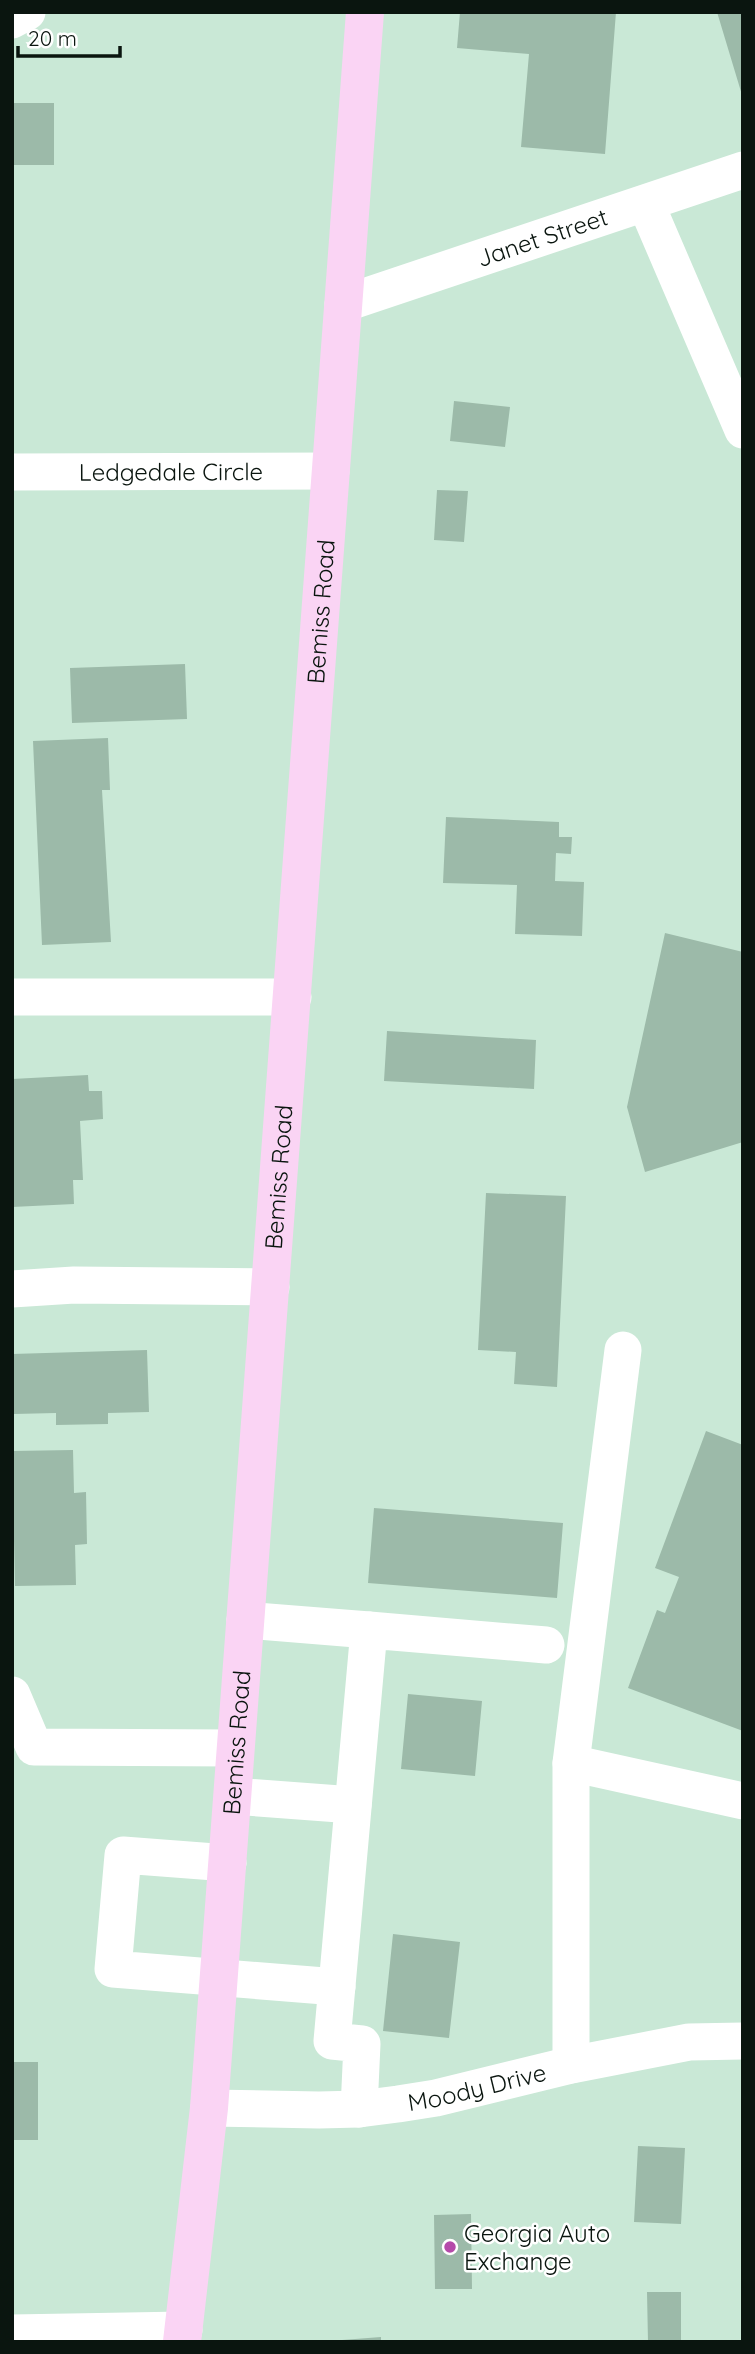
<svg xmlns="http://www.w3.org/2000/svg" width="755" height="2354" viewBox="0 0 755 2354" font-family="Quicksand,sans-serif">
  <rect width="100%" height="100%" fill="#c9e8d6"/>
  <!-- building -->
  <path fill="#9cbaa9" d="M460,12H616L605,154L521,147L529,54L457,48Z
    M717,12H743V95H742Z
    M12,103H54V165H12Z
    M454,401L510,407L505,447L450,441Z
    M437,490L468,491L464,542L434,540Z
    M185,664L187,719L72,723L70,668Z
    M108,738L110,790H102L111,942L42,945L33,741Z
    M446,817L559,822V837H572L571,854L556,853L555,881L584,882L582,936L515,934L517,885L443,883Z
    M665,933L743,952V1142L645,1172L627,1107Z
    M387,1031L536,1040L534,1089L384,1081Z
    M88,1075L89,1091H102L103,1119L80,1121L83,1180H73L74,1204L12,1207V1079Z
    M486,1193L566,1196L557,1387L514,1384L516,1352L478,1350Z
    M147,1350L149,1412L108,1413V1424L56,1425V1413L14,1414L12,1354Z
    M706,1431L743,1445V1731L628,1688L657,1610L665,1613L679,1577L655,1568Z
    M73,1450L74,1493L86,1492L87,1544L75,1545L76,1585L15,1586L12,1451Z
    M374,1508L563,1523L557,1598L368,1583Z
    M408,1694L482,1701L475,1776L401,1769Z
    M393,1934L460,1942L449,2038L383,2031Z
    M12,2062H38V2140H12Z
    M638,2146L685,2148L681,2224L634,2222Z
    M471,2214L472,2289H435L434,2215Z
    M647,2292H681V2342H648Z
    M381,2337V2342H342V2340Z"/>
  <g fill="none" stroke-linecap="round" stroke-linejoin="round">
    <!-- minor -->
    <g stroke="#fff" stroke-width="37">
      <path d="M12,20L27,12"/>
      <path d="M646,204L743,430"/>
      <path id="s1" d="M343,304L743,170"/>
      <path id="s2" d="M12,472L331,471"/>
      <path d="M12,997H293"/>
      <path d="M12,1289L74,1285L271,1287"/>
      <path d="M245,1620L369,1630"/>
      <path d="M12,1695L34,1747L235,1748"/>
      <path d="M571,1763L623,1350"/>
      <path d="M233,1796L353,1805"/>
      <path d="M228,1863L123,1855L113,1969L337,1987"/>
      <path d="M571,2065V1763L743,1801"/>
      <path id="s3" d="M209,2108L319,2110L359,2109L398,2104L436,2098L571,2065L689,2042L743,2041"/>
      <path d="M359,2109L362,2044L332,2041L369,1630L546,1645"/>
      <path d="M12,2333L184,2330"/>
    </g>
    <!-- major -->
    <path stroke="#fad4f4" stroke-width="38" id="s4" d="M182,2342L209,2108L365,12"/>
  </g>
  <!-- markers -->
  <circle fill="#b54aaa" stroke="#fff" stroke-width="2.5" cx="450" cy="2247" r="7"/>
  <g text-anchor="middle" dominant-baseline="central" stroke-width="5" stroke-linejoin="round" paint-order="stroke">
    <!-- street labels -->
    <g font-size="24" fill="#0a150f" stroke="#fff">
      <text stroke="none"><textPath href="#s1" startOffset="210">Janet Street</textPath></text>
      <text stroke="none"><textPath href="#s2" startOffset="159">Ledgedale Circle</textPath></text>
      <text stroke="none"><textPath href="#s4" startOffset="1736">Bemiss Road</textPath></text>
      <text stroke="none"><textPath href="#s4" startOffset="1169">Bemiss Road</textPath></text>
      <text stroke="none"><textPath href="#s4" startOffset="602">Bemiss Road</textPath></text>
      <text stroke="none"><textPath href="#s3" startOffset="270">Moody Drive</textPath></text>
    </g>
    <!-- poi labels -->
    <g font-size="24" fill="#0a150f" stroke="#fff" text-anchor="start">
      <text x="464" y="2233">Georgia Auto<tspan x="464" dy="28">Exchange</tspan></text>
    </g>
  </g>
  <!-- border -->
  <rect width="755" height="2354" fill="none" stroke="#0a150f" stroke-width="28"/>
  <!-- scale -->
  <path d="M18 46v10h102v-10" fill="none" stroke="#0a150f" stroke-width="3.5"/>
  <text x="28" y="46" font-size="21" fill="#0a150f" stroke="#ffffff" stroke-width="5" paint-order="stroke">20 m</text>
</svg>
